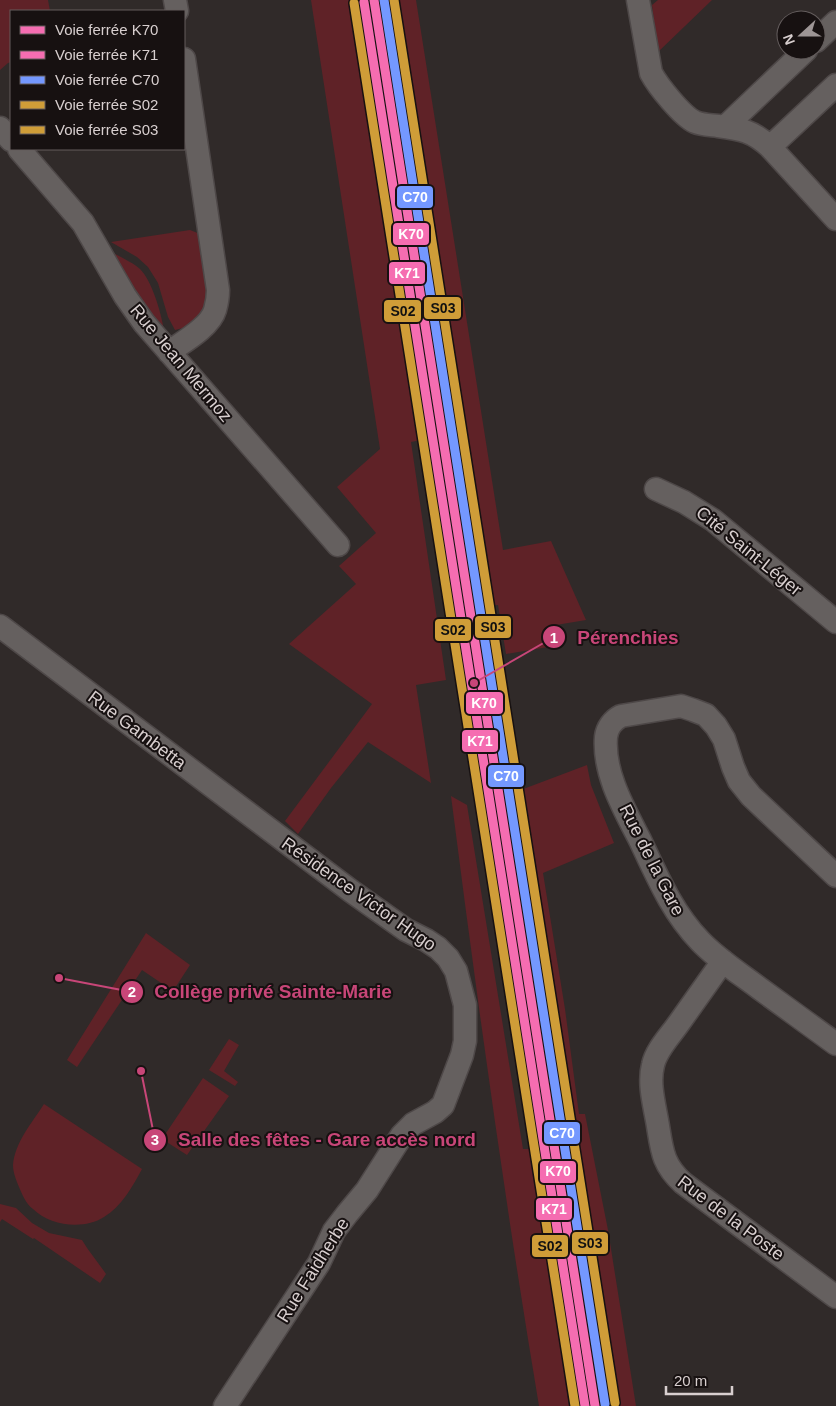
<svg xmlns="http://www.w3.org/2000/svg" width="836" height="1406" viewBox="0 0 836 1406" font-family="Helvetica,sans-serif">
  <rect width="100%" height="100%" fill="#302a29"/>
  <!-- green -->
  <path fill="#5f2227" d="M0,0H48L50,11H11V62L8,63L0,70Z
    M311,0H350L421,440L411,442L446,680L416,685L431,783L368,742L331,788L298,834L285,821L372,704L289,644L356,584L339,566L376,533L337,487L380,449Z
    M388,0H416L503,550L551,541L586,620L550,626L554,646L506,654L498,605L490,606L462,435H457Z
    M658,0H712L658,52L652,5Z
    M190,230L200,234L209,297L203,313L195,322L183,328L175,330L168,317L158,283L148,267L137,257L111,242Z
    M110,251C118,256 134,263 140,269C152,281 161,312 164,330L154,324Z
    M587,765L591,785L614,843L543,873L565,1009L579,1114H585L608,1230L636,1406H608L583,1260L567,1142L572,1141L518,791Z
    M451,796L467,805L523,1149H535L569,1406H539C505,1203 477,999 451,796Z
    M146,933L190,965L173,991L142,970L77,1067L67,1060Z
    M229,1039L239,1045L224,1071L238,1082L235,1086L209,1070Z
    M203,1078L229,1096L187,1155L162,1139Z
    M44,1104L142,1169C133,1186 121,1207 104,1217C84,1230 50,1226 33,1209C26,1204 22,1194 19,1187C16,1180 13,1172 13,1165C15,1142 32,1123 44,1104Z
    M0,1204L16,1208L32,1223L49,1233L82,1240C89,1252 98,1262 106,1274L100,1283L34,1238L33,1239L2,1219L0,1222Z"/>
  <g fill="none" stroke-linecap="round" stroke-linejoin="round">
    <!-- street casing -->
    <g stroke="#4e4848" stroke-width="25">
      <path id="street" d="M175,0L177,11
        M638,0L651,73C658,86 682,116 695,122C702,125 710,125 718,126C741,129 753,131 770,147L836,219
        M816,41L836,22
        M725,127L806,50
        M0,128L11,140
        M770,147L836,85
        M19,149L83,223L125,296L144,323L338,545
        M169,352C183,342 210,327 215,310C217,303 218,296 218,290L184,59
        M656,489L684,502L713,520L836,622
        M0,626L351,891L406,930L426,940L438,948L448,958L456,971L465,1005V1041L462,1055L443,1105L435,1112L413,1124L402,1135L367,1190L347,1214L334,1231L319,1263L225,1406
        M836,876L751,796L739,781L733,767L724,739L716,726L706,715L693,710L681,706L621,716C613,720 607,728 606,737C603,773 624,809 640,840C657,876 672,912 700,941C717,959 739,973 759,988C785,1007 810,1025 836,1044
        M723,961C708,982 693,1003 679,1023C670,1036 656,1050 653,1065C648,1084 655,1107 658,1126C662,1151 663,1165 683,1183L836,1297"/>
    </g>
    <!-- street -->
    <use href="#street" stroke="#65605f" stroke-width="22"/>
    <!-- rail-1 casing -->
    <g stroke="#171111" stroke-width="12">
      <path id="rail-1" d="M374,0L595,1406"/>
    </g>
    <!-- rail-2 casing -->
    <g stroke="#171111" stroke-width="12">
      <path id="rail-2" d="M364,2L585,1406"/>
    </g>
    <!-- rail-3 casing -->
    <g stroke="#171111" stroke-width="12">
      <path id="rail-3" d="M384,0L605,1404"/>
    </g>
    <!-- rail-4 casing -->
    <g stroke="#171111" stroke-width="12">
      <path id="rail-4" d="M354,3L575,1406"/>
    </g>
    <!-- rail-5 casing -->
    <g stroke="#171111" stroke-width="12">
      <path id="rail-5" d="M394,0L615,1403"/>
    </g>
    <!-- rail-1 -->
    <use href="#rail-1" stroke="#f56db1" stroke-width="9"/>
    <!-- rail-2 -->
    <use href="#rail-2" stroke="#f56db1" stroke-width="9"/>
    <!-- rail-3 -->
    <use href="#rail-3" stroke="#7498ff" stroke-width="9"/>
    <!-- rail-4 -->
    <use href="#rail-4" stroke="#cf9d38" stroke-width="9"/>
    <!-- rail-5 -->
    <use href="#rail-5" stroke="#cf9d38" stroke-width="9"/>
  </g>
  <g text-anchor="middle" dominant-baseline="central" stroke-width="4" stroke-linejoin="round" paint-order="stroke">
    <!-- street labels -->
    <g font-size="18" fill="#d8cfcf" stroke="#171111">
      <text transform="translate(181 363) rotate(50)">Rue Jean Mermoz</text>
      <text transform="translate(749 551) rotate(39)">Cité Saint-Léger</text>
      <text transform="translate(137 730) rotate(37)">Rue Gambetta</text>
      <text transform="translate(652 860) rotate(63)">Rue de la Gare</text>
      <text transform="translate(359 894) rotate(35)">Résidence Victor Hugo</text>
      <text transform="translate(731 1218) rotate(37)">Rue de la Poste</text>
      <text transform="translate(313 1270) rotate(-58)">Rue Faidherbe</text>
    </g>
  </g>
  <!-- callouts -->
  <path fill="none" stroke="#c84678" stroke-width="2" d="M474 683L554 637M59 978L132 992M141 1071L155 1140"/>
  <g fill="#c84678" stroke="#171111" stroke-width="2">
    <circle cx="474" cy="683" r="5"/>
    <circle cx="59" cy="978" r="5"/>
    <circle cx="141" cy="1071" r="5"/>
    <circle cx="554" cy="637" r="12"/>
    <circle cx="132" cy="992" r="12"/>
    <circle cx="155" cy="1140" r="12"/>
  </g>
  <g font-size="15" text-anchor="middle" font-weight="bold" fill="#fff">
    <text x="554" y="643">1</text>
    <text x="132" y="997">2</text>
    <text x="155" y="1145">3</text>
  </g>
  <g font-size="19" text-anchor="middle" font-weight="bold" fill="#c84678" stroke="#171111" stroke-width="4" stroke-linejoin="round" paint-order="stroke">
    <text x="628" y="644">Pérenchies</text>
    <text x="273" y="998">Collège privé Sainte-Marie</text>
    <text x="327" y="1146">Salle des fêtes - Gare accès nord</text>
  </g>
  <g stroke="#171111" stroke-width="2">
    <rect x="396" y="185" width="38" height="24" rx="5" fill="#7498ff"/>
    <rect x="392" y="222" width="38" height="24" rx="5" fill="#f56db1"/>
    <rect x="388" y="261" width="38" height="24" rx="5" fill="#f56db1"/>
    <rect x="423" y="296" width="39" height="24" rx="5" fill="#cf9d38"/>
    <rect x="383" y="299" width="39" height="24" rx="5" fill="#cf9d38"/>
    <rect x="474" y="615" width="38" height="24" rx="5" fill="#cf9d38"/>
    <rect x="434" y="618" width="38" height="24" rx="5" fill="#cf9d38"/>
    <rect x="465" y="691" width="39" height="24" rx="5" fill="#f56db1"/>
    <rect x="461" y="729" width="38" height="24" rx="5" fill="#f56db1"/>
    <rect x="487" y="764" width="38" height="24" rx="5" fill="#7498ff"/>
    <rect x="543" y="1121" width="38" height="24" rx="5" fill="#7498ff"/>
    <rect x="539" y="1160" width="38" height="24" rx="5" fill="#f56db1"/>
    <rect x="535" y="1197" width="38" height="24" rx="5" fill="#f56db1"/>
    <rect x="571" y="1231" width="38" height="24" rx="5" fill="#cf9d38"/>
    <rect x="531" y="1234" width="38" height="24" rx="5" fill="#cf9d38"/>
  </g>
  <g font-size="14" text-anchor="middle" font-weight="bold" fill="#fff">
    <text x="415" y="202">C70</text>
    <text x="411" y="239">K70</text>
    <text x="407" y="278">K71</text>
    <text x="484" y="708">K70</text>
    <text x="480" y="746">K71</text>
    <text x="506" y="781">C70</text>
    <text x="562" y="1138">C70</text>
    <text x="558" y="1176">K70</text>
    <text x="554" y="1214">K71</text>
  </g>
  <g font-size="14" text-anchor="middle" font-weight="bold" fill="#111">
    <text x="443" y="313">S03</text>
    <text x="403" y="316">S02</text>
    <text x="493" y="632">S03</text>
    <text x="453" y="635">S02</text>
    <text x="590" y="1248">S03</text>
    <text x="550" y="1251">S02</text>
  </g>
  <!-- legend -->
  <rect x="10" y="10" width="175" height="140" fill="#171111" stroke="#645d5d"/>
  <rect x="20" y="26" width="25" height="8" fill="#f56db1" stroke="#645d5d"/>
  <text x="55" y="35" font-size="15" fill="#d8cfcf">Voie ferrée K70</text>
  <rect x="20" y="51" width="25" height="8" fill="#f56db1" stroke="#645d5d"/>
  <text x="55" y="60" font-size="15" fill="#d8cfcf">Voie ferrée K71</text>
  <rect x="20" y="76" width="25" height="8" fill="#7498ff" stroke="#645d5d"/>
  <text x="55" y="85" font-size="15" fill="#d8cfcf">Voie ferrée C70</text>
  <rect x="20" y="101" width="25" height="8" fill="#cf9d38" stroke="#645d5d"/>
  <text x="55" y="110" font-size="15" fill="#d8cfcf">Voie ferrée S02</text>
  <rect x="20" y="126" width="25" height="8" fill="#cf9d38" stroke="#645d5d"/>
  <text x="55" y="135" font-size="15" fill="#d8cfcf">Voie ferrée S03</text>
  <!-- north arrow -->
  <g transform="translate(801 35) rotate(249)"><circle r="24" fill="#171111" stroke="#645d5d"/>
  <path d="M0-4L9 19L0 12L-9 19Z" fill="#9d9595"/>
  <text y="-8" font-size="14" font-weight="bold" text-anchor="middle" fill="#d8cfcf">N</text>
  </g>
  <!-- scale -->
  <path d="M666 1386v8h66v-8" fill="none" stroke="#d8cfcf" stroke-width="2.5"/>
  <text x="674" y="1386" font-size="15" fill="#d8cfcf" stroke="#171111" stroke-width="4" paint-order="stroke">20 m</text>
</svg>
